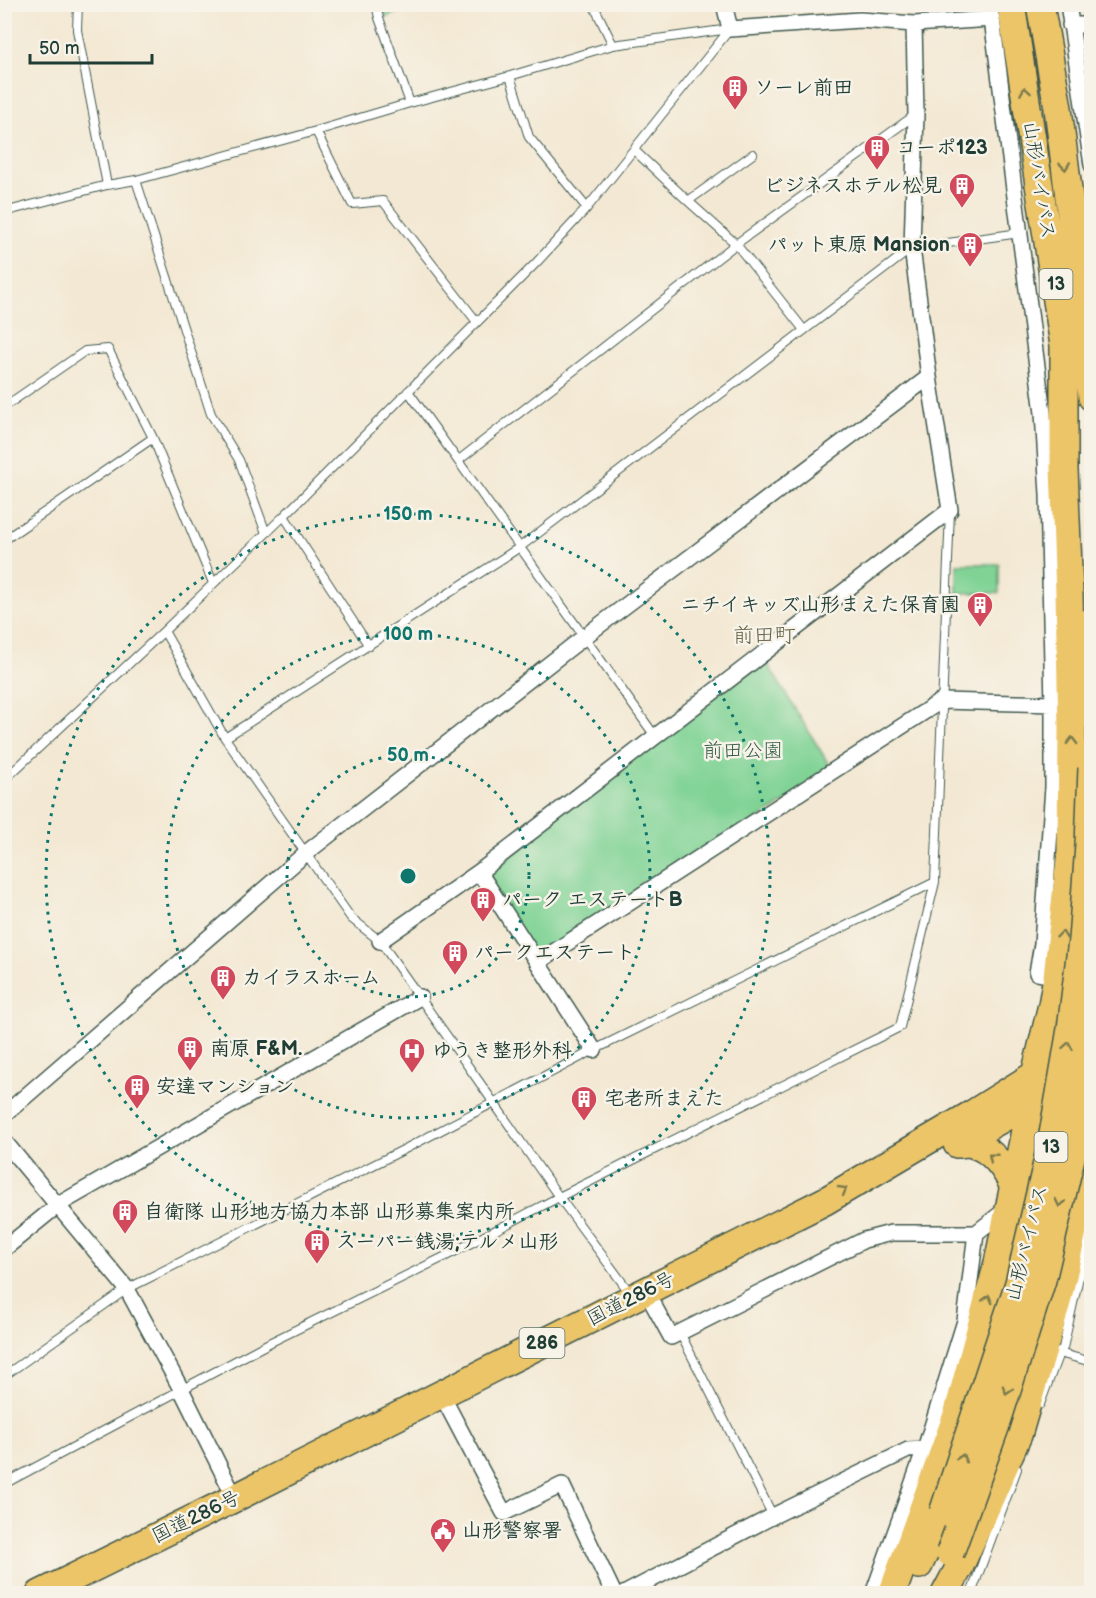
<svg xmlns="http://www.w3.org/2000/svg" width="1096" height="1598" viewBox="0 0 1096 1598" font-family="'Balsamiq Sans','Klee One',sans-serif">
  <rect width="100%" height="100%" fill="#f7f3e8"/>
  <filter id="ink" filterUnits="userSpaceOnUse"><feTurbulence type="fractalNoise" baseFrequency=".0167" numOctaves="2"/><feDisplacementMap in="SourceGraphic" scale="12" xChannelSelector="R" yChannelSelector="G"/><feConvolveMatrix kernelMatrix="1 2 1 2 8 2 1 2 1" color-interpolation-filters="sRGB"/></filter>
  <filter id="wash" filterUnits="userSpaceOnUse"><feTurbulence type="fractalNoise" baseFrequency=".008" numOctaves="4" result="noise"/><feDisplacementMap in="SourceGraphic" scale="24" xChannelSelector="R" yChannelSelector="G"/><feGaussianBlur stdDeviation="1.35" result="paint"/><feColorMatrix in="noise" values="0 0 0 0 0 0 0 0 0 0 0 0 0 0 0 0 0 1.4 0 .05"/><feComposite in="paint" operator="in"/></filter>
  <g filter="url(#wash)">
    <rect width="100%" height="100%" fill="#f3e8d3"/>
    <!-- green -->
    <path fill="#80d395" stroke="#508864" stroke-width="1.5" d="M382,5V4L418,5L385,17Z
      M957,564H999V593H957Z
      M762,655L833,771L538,962L479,872Z"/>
  </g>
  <g filter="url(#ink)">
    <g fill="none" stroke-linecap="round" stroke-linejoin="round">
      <!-- lane casing -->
      <g stroke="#3f574c" stroke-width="10">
        <path id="lane" d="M78,4L77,30L107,185
          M376,4L379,18L410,103
          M593,4L613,45
          M510,76L529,137L587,208
          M316,131L352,204L383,201L477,322
          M634,150L688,201L736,244L804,330
          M136,180L211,414L239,460L266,533
          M688,201L753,154
          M4,212L107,185L136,180L316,131L410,103L510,76L613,45L730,29
          M408,391L655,736
          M4,407L85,351L108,349L153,438L213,583
          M459,460L736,244L915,115
          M284,516L369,646
          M4,540L153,438
          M164,631L225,738L351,918L380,941L494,1103L559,1197L630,1293
          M225,738L520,547L912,248L1020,233
          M4,780L164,631L284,516L536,263L587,208L730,29
          M680,1333L773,1516
          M1059,1353L1088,1361L1092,1359
          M4,1376L127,1289L403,1150L594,1050L935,882
          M1040,1404L1059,1353L1063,1348L1092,1219
          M4,1484L271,1342L452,1253L559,1197L900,1027L935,882L950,511
          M971,1594L1017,1469"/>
      </g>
      <!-- street casing -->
      <g stroke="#3f574c" stroke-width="18">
        <path id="street" d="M724,4L730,29L860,20L914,24L992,19
          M988,4L992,19L1043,413L1048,494L1053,704V787L1042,944L1037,973L1057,977
          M1068,4L1092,165
          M1070,25H1092
          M479,872L594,1050
          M380,941L479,872L950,510L929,377L912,248L916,114L914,24
          M538,962L941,701L1053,704
          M4,1115L306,853L584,637L929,377
          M4,1141L127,1289L181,1389L235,1498
          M4,1249L58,1205L420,997
          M653,1304L671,1337L864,1240L891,1233H976
          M447,1405L504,1513L562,1485L614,1594
          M624,1594L773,1516L908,1450L925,1449
          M873,1594L925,1449L965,1321L976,1233L1008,1208"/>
      </g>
      <!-- highway casing -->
      <g stroke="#3f574c" stroke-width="30">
        <path id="highway" d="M1011,4L1065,352
          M1040,4L1058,108L1084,319L1092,397
          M1088,623L1092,715
          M957,1144L1039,1098
          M958,1144C962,1144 968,1142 972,1144C992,1149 1007,1170 1014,1188
          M919,1565L943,1513
          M40,1594L235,1498L825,1201L974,1113L1044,1069
          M892,1594L958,1412L998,1263L1023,1141L1035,1075L1052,1005L1057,977L1071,851L1072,728L1069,593L1064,469V334
          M945,1594L960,1566L1018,1435L1057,1302L1092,1147"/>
      </g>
      <!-- lane -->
      <use href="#lane" stroke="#fff" stroke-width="8"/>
      <!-- street -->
      <use href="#street" stroke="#fff" stroke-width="15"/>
      <!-- highway -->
      <use href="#highway" stroke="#ecc569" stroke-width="27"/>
      <!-- highway-bridge casing -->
      <g stroke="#3f574c" stroke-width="30" stroke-linecap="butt">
        <path id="highway-bridge" d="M943,1513L1019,1283L1051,1146L1071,1029L1082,940L1089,845L1092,768
          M950,1553L996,1425L1042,1280L1073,1149L1092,1021"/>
      </g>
      <!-- highway-bridge -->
      <use href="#highway-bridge" stroke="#ecc569" stroke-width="27"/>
    </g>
    <!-- one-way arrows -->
    <defs><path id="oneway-chevron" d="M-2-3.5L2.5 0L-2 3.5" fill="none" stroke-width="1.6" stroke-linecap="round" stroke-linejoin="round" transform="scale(1.5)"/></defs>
    <g stroke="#7b7a4c">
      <use href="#oneway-chevron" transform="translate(1025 91) rotate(-99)"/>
      <use href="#oneway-chevron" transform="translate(1065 166) rotate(83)"/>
      <use href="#oneway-chevron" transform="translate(1072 741) rotate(-89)"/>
      <use href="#oneway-chevron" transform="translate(1062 935) rotate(-84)"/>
      <use href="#oneway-chevron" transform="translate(1068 1046) rotate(-80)"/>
      <use href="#oneway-chevron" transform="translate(992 1157) rotate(-141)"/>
      <use href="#oneway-chevron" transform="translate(843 1190) rotate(-30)"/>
      <use href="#oneway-chevron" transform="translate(1060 1203) rotate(103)"/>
      <use href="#oneway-chevron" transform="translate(988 1299) rotate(-75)"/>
      <use href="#oneway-chevron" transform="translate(1007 1390) rotate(107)"/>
      <use href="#oneway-chevron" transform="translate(962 1458) rotate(-71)"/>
    </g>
  </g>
  <!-- distance rings -->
  <g fill="none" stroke="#0f766e" stroke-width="3" stroke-dasharray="3 6">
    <circle cx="408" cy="876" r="121"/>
    <circle cx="408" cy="876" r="242"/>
    <circle cx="408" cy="876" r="362"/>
  </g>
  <!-- icons -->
  <defs>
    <g id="building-pin" transform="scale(1.35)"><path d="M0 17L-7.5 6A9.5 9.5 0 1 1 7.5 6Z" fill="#d1495b" stroke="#f7f3e8"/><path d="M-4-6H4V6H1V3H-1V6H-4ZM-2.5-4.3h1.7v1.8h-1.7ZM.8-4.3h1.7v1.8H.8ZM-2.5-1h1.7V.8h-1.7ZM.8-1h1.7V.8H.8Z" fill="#fff"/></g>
    <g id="hospital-pin" transform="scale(1.35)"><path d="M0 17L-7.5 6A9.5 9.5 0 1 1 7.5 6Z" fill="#d1495b" stroke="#f7f3e8"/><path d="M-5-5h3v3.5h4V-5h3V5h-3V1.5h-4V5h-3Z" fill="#fff"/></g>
    <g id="civic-pin" transform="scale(1.35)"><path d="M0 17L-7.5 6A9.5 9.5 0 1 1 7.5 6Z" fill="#d1495b" stroke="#f7f3e8"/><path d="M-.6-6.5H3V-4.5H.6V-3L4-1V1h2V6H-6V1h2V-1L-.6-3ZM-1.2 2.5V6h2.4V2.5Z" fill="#fff"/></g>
  </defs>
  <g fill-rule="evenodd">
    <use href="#building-pin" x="735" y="88"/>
    <use href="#building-pin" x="877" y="148"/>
    <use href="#building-pin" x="962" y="186"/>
    <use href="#building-pin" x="970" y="245"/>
    <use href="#building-pin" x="980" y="605"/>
    <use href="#building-pin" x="483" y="900"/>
    <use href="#building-pin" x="455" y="953"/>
    <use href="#building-pin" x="223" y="978"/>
    <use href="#building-pin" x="190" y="1049"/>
    <use href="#hospital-pin" x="412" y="1051"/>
    <use href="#building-pin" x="137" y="1087"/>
    <use href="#building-pin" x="584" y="1099"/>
    <use href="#building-pin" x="125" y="1212"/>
    <use href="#building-pin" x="317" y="1242"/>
    <use href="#civic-pin" x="443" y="1531"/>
  </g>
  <g text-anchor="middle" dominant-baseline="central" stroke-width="5" stroke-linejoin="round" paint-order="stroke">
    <!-- shield labels -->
    <g fill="#f7f3e8" stroke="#60746a" stroke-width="1.5">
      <rect x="1039.5" y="269" width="33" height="30" rx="4.5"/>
      <rect x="1034.5" y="1132" width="33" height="30" rx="4.5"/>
      <rect x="519.5" y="1328" width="45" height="30" rx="4.5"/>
    </g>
    <g font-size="18" font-weight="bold" fill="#1f3d34">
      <text x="1056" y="284">13</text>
      <text x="1051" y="1147">13</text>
      <text x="542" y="1343">286</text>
    </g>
    <!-- poi labels -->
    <g font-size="20" font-weight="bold" fill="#1f3d34" stroke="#f7f3e8" text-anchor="start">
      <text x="754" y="88">ソーレ前田</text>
      <text x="896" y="148">コーポ123</text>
      <text x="942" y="186" text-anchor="end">ビジネスホテル松見</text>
      <text x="950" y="245" text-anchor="end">パット東原 Mansion</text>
      <text x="960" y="605" text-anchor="end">ニチイキッズ山形まえた保育園</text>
      <text x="502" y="900">パーク エステートB</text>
      <text x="474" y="953">パークエステート</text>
      <text x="242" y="978">カイラスホーム</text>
      <text x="210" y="1049">南原 F&amp;M.</text>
      <text x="432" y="1051">ゆうき整形外科</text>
      <text x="156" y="1087">安達マンション</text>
      <text x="604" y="1099">宅老所まえた</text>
      <text x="144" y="1212">自衛隊 山形地方協力本部 山形募集案内所</text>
      <text x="336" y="1242">スーパー銭湯;テルメ山形</text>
      <text x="462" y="1531">山形警察署</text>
    </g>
    <!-- street labels -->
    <g font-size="20" fill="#1f3d34" stroke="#f7f3e8">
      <text transform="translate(1039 180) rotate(81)">山形バイパス</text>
      <text transform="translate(1027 1243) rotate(-76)">山形バイパス</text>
      <text transform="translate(631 1299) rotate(-27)">国道286号</text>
      <text transform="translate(196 1517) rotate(-26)">国道286号</text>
    </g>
    <!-- park labels -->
    <g font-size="20" fill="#325b47" stroke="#f7f3e8">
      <text x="743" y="751">前田公園</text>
    </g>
    <!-- neighbourhood labels -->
    <g font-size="21" fill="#5f5e42" stroke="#f7f3e8">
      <text x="764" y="635">前田町</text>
    </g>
  </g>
  <circle cx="408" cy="876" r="9" fill="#0f766e" stroke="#f7f3e8" stroke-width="3"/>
  <g font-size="18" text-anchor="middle" font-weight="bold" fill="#0f766e" stroke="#f7f3e8" stroke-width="5" stroke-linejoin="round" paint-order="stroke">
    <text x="408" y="520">150 m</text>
    <text x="408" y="640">100 m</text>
    <text x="408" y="761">50 m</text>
  </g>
  <!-- margin -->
  <rect width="1096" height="1598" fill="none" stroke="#f7f3e8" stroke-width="24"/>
  <!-- scale -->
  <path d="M30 54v9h122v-9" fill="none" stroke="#1f3d34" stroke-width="3"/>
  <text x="39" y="54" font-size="18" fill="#1f3d34" stroke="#f7f3e8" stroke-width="4.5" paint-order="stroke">50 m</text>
</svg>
